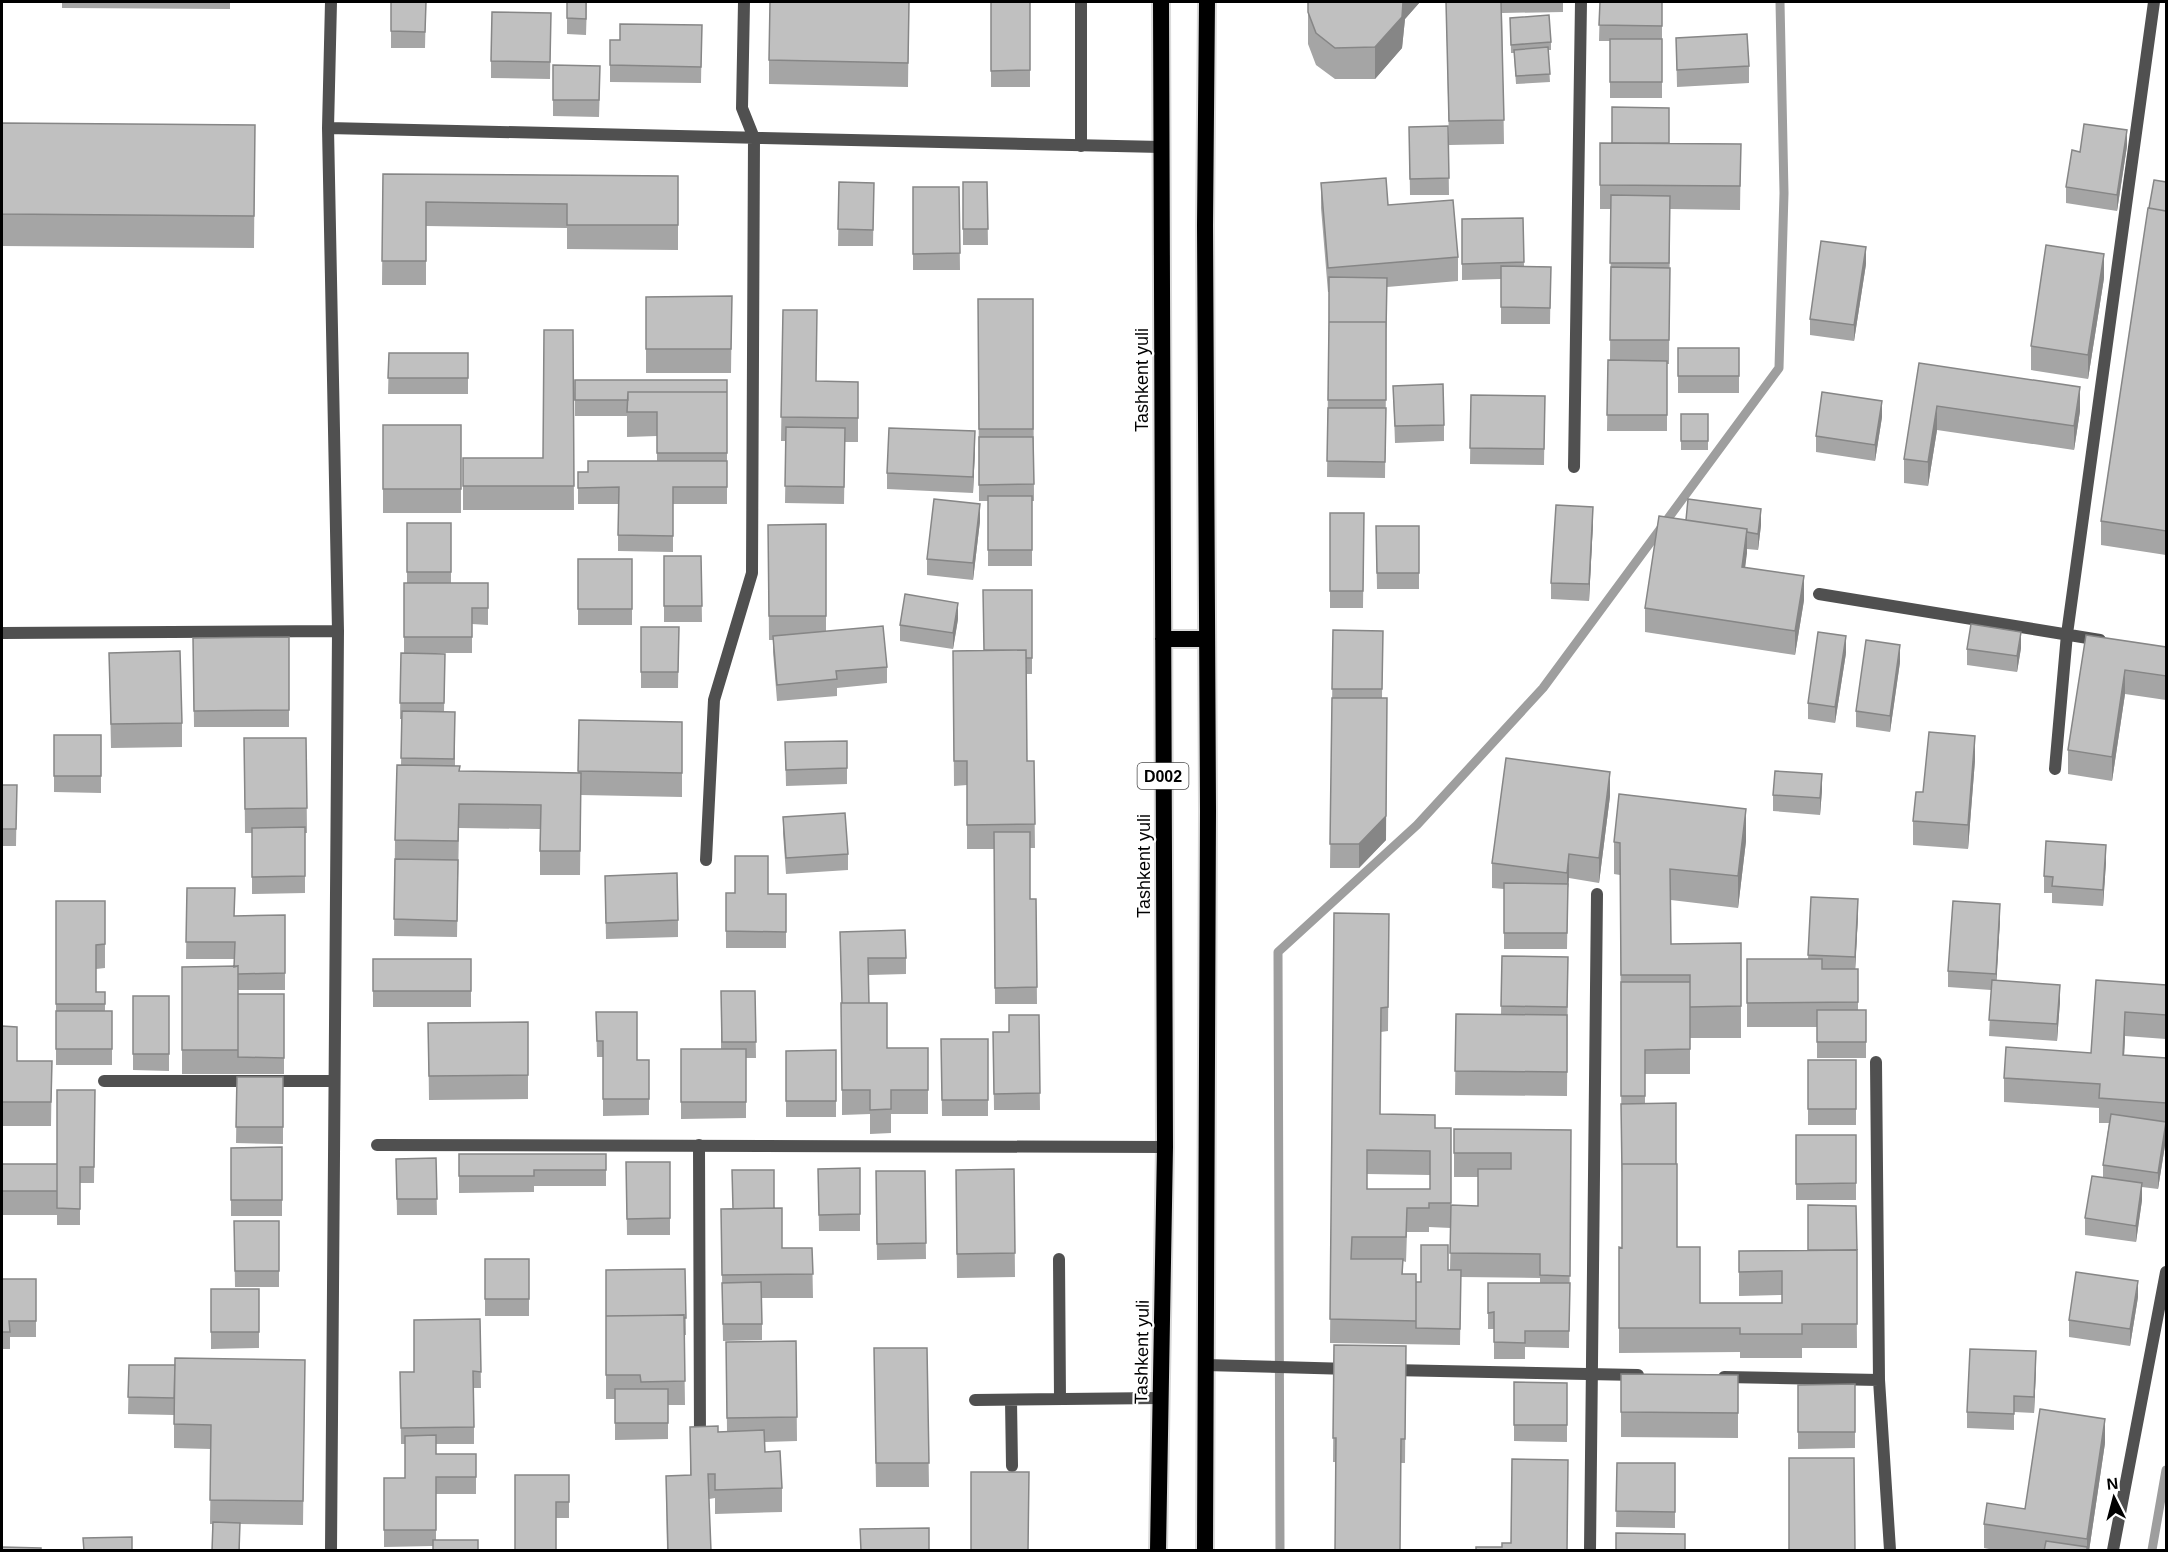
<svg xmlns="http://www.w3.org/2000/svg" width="2168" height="1552" viewBox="0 0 2168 1552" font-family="Arial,sans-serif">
  <rect width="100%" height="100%" fill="#fff"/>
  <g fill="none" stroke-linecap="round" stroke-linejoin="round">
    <!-- stream -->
    <path stroke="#9e9e9e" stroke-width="9" d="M1280,1550L1278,952L1417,825L1543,688L1779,368L1784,193L1780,2
      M2152,1550L2166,1470"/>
    <!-- trunk casing -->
    <g stroke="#dbdbdb" stroke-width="20">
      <path id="trunk" d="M1163,639H1207
        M1158,1550L1165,1147L1161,2
        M1205,1550L1208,811L1205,225L1207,2"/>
    </g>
    <!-- service -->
    <path stroke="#505050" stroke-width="12" d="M1081,2V146
      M699,1145L700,1439
      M1059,1259L1060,1399
      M975,1400L1160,1398
      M1011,1400L1012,1466"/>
    <!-- minor -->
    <path stroke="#505050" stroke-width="12" d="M331,2L328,128L338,631L331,1550
      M328,128L1161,147
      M1574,467L1581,2
      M1819,594L2100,640
      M2,633L338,631
      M2055,769L2067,634L2154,2
      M706,860L714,700L752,573L754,138L742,108L744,2
      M1876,1062L1879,1380L1890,1550
      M104,1081H333
      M377,1145L1165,1147
      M1205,1365L1350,1369
      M1391,1370L1638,1375
      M1724,1377L1879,1380
      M1590,1550L1597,894
      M2113,1550L2166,1272"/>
    <!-- trunk -->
    <use href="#trunk" stroke="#000" stroke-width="16"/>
  </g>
  <!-- wall -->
  <path fill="#a5a5a5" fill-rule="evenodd" d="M62,2H230V9L62,8Z
    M426,2L425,48H391V31Z
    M567,2H587L586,35L567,34Z
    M909,2L908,87L769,84V60Z
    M991,2H1030V87H991Z
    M1308,2H1420L1405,19L1402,48L1375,79H1335L1316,65L1308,44Z
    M1446,2H1563V12L1502,13L1504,144L1449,145Z
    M1600,2H1662V98H1610V41H1599Z
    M551,13L550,79L491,78V61Z
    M1510,18L1551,42V50H1548L1550,82L1516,84L1514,53H1511Z
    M702,25L701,83L610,82V65L620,40Z
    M1676,38L1749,66V83L1677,87Z
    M600,82L599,117L553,116V100Z
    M2,123L255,125L254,248L2,246Z
    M1448,126L1449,195H1410L1409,127Z
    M1600,143L1741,144L1740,210L1670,209L1669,364H1667V431H1607L1608,360H1610L1611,209H1600Z
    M2127,146L2117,211L2066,203V187L2080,152Z
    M383,174L678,176V250L567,249V228L426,226V285H382Z
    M839,182L874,183L873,246H838Z
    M963,182H987L988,245H963Z
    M2166,182V555L2101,545V521L2149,208Z
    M1321,183L1388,205L1458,257V281L1387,287L1385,478L1327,477L1329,292H1328L1321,208Z
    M913,187H959L960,270H913Z
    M1523,218L1524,266L1551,267L1550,324H1501V279L1462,280V219Z
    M1866,264L1854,341L1810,335V319Z
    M2104,278L2088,379L2031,370V346Z
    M732,296L731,373H646V297Z
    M978,299H1033L1034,501H1032V566H988V501H979Z
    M783,310L816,381L858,406V442H845L844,504L785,503L786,441H781Z
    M573,330L574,510H463V458H543Z
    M1678,348H1739V393H1678Z
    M389,353H468V394H388Z
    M1919,363L2080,411L2074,450L1937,430L1928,486L1904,483V459Z
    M575,380H727V504H673V552L618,551V504H578V472H588L657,461V436L627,437V416H575Z
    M1393,386L1444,425V441L1395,443Z
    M1471,395L1545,396L1544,465L1470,464Z
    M1681,414H1708V450H1681Z
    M1882,417L1875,461L1816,452V436Z
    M383,425H461V513H383Z
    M975,448L973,493L887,489V473Z
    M1330,513H1364L1363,608H1330Z
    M1686,520L1761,525L1758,550L1747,549L1745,567L1804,600L1795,655L1645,632V608Z
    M980,521L973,580L927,575V559Z
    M407,523H451V583H488V625L472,624V653H404V583H407Z
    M1593,523L1589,601L1551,599V583Z
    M826,524V631L887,667V683L837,688V696L777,701L773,652V640H769L768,525Z
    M1376,526H1419V589H1377Z
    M664,556H701L702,622H664Z
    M578,559H632V625H578Z
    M1032,590V674H1026L1027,761H1034L1035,848H1030V899H1036L1037,1004H995L994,849H967V785L954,786L953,651L984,650Z
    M958,619L953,649L900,641V625Z
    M641,627H679L678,688H641Z
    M1333,630L1383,631L1382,698L1386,840L1359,868H1330Z
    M2086,635L2166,647V700L2125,694L2112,781L2068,774V750Z
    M289,637V727H194L193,638Z
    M2021,648L2017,672L1967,665V649Z
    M109,653L182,723V747L111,748Z
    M401,653L445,654L444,712H455V766L460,771L578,773L579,720L682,722V797L581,795L580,875H540V829L459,828L457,937L394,936L395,840L401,765L402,719H400Z
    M1846,653L1835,723L1808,719V703Z
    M1900,662L1890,732L1856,727V711Z
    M54,735H101V793L54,792Z
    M244,738H306L307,833H305V893L252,894V833H245Z
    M785,742L847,768V784L786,786Z
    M1975,760L1968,849L1913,845V821Z
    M2,785H17L16,846H2Z
    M1822,790L1820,815L1773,811V795Z
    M1610,796L1599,883L1569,878L1568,888L1567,949H1504V889L1492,888V863Z
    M783,817L848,854V870L786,874L783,833Z
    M1746,841L1738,908L1671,900V944L1741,943V1038H1690V1074H1645V1103L1677,1247L1700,1303H1782V1295L1739,1296V1251L1808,1250L1856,1206L1857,1348H1802V1358H1740V1352L1619,1353V1247L1622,1248L1620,875L1614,874V842Z
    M2106,862L2103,906L2052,903V893H2044V876Z
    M605,876L678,920V937L606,939Z
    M187,888L235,916L285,915V990H238V1044L284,994V1074H182V967H234V959H186Z
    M726,893L786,894V948H726Z
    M1811,897L1858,915L1855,969H1858V1010H1866V1058H1817V1027H1747V959H1808Z
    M56,901H105V968L96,969V992H105V1011H112V1065H56Z
    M1334,913L1389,914L1388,1031L1381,1032L1380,1114L1435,1128H1451V1218L1478,1206V1177H1454V1129L1571,1130L1569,1348L1525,1347V1359H1494V1329H1488V1283H1540V1278L1461,1277L1460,1345L1330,1343ZM1367,1174L1430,1175V1189H1367ZM1429,1227L1451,1228L1450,1270H1448L1421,1282H1416L1403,1274V1261L1406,1262L1407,1232H1429Z
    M2000,920L1996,981L2060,1001L2057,1041L1989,1036L1991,990L1948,987V971Z
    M840,948L906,958V974L869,975V1003L887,1048H928V1114H891V1133L870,1134V1114L842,1115V1003Z
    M1502,956L1568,957L1567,1096L1455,1095L1456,1014L1501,1015Z
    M373,959H471V1007H373Z
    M2096,980L2166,985V1039L2125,1036L2124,1055L2166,1058V1139L2158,1189L2142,1187V1200L2136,1242L2085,1235V1218L2103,1177V1165L2109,1123H2099V1108L2004,1102V1078L2091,1053Z
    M721,991H755L756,1058H746V1118L681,1119V1049H721Z
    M133,996H169V1071L133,1070Z
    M596,1012L637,1060H649V1115L603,1116V1057H597Z
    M1039,1015L1040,1110H994L993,1032H1009Z
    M528,1022V1099L429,1100L428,1023Z
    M2,1026L17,1061H52L51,1126H2Z
    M941,1039H988V1116H942Z
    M836,1050V1117H786V1051Z
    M1808,1060H1856V1125H1808Z
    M237,1077H283V1144L236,1143Z
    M95,1090L94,1183H80V1225H57V1215H2V1164H57Z
    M1796,1135H1856V1200H1796Z
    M282,1147V1216H231V1148Z
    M459,1154H606V1186H534V1192L459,1193Z
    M436,1158L437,1215H397L396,1159Z
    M626,1162H670V1235H627Z
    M860,1168V1231H819L818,1169Z
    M1014,1169L1015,1277L957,1278L956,1170Z
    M876,1171H925L926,1259L877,1260Z
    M774,1208L782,1248H812L813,1298H762V1340L723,1341L721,1209Z
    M234,1221H279V1287H235Z
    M485,1259H529V1316H485Z
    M685,1269L686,1335H684L685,1405H668V1439L615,1440V1399H606V1270Z
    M2,1279H36V1337H10V1349H2Z
    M211,1289H259V1348L211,1349Z
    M2138,1297L2130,1346L2069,1337V1320Z
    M480,1319L481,1388H474V1444H436V1454L476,1477V1494H436V1540L433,1546L384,1547V1478H405V1444H401L400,1372H414Z
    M796,1341L797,1441L764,1442L765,1452L782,1488V1512L715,1514V1498L709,1499L711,1551H667L666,1476L690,1475V1427L718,1432L727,1431L726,1342Z
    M1334,1345L1406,1346L1405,1463L1333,1462Z
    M874,1348H927L929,1487H876Z
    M305,1360L303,1525L240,1524V1551H212V1524H210L211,1449L174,1448V1415L128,1414L129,1365H175Z
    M2036,1368L2034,1413L2014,1412V1430L1967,1428V1412Z
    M1621,1374L1738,1375V1438L1621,1437Z
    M1514,1382L1567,1383V1442L1514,1441Z
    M1855,1384V1448L1798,1449V1385Z
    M2105,1443L2089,1551H1999L1984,1548V1524L2025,1509Z
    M1617,1463H1675V1528L1616,1527Z
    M569,1475V1518H556L515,1551Z"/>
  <!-- shaded-wall -->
  <path fill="#868686" d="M1403,2H1420L1405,19L1402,48L1375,79V47Z
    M2127,130V146L2117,211V195Z
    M1866,247V264L1854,341V325Z
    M2104,254V278L2088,379V355Z
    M2080,387V411L2074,450V426Z
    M1882,401V417L1875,461V445Z
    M1937,406V430L1928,486V462Z
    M975,431V448L973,493V477Z
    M980,504V521L973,580V563Z
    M1593,507V523L1589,601V584Z
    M1761,509V525L1758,550V534Z
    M1747,529V553L1742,591V567Z
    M1804,576V600L1795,655V631Z
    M958,603V619L953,649V633Z
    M2021,632V648L2017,672V656Z
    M1846,636V653L1835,723V707Z
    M1900,645V662L1890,732V716Z
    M2125,670V694L2112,781V757Z
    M1387,698L1386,840L1359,868V844Z
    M1975,736V760L1968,849V825Z
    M1610,772V796L1599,883V858Z
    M1822,774V790L1820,815V798Z
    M1746,809V841L1738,908V876Z
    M2106,845V862L2103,906V890Z
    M1569,854V878L1568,888L1567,949L1568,889L1567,897V873Z
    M1858,899V915L1855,974V957Z
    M2000,904V920L1996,990V974Z
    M2060,985V1001L2057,1041V1024Z
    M2125,1012V1036L2123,1079V1055Z
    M2166,1122V1139L2158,1189V1173Z
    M2142,1183V1200L2136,1242V1226Z
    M2138,1281V1297L2130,1346V1329Z
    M2036,1351V1368L2034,1413V1397Z
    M2105,1419V1443L2089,1551H2087V1539Z"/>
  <!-- building -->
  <path fill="#c0c0c0" stroke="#868686" stroke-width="1.5" fill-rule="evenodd" d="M391,2H426L425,32L391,31Z
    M567,2H586V19L567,18Z
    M770,2H909L908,63L769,60Z
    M991,2H1030V70L991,71Z
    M1308,2H1403L1402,17L1375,47L1335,48L1316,33L1308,12Z
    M1446,2H1501L1504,120L1449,121Z
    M1600,2H1662V26L1599,25Z
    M492,12L551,13L550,62L491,61Z
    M1549,15L1551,42L1511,45L1510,18Z
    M620,24L702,25L701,67L610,65V40H620Z
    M1747,34L1749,66L1677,70L1676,38Z
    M1610,39H1662V82H1610Z
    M1548,47L1550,74L1516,76L1514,50Z
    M553,65L600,66L599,100H553Z
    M1612,107L1669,108V143H1612Z
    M2,123L255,125L254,216L2,214Z
    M2084,124L2127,130L2117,195L2066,187L2072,150L2080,152Z
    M1448,126L1449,178L1410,179L1409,127Z
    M1600,143L1741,144L1740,186L1600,185Z
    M383,174L678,176V225H567V204L426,202V261H382Z
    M1386,178L1388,205L1453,200L1458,257L1328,268L1321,183Z
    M2154,180L2166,182V211L2149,208Z
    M839,182L874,183L873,230L838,229Z
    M963,182H987L988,229H963Z
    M913,187H959L960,253L913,254Z
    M1611,195L1670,196L1669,263H1610Z
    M2148,208L2166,211V531L2101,521Z
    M1523,218L1524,262L1462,264V219Z
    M1821,241L1866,247L1854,325L1810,319Z
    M2046,245L2104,254L2088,355L2031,346Z
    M1501,266L1551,267L1550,308L1501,307Z
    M1611,267L1670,268L1669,340H1610Z
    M1329,277L1387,278L1386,330V322H1329Z
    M732,296L731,349H646V297Z
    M978,299H1033V429H979Z
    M783,310H817L816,381L858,382V418L781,417Z
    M1329,322H1386V400H1328Z
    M544,330H573L574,486H463V458H543Z
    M1678,348H1739V376H1678Z
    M389,353H468V378H388Z
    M1608,360L1667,361V415H1607Z
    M1919,363L2080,387L2074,426L1937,406L1928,462L1904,459Z
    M575,380H727V398V392H628V400H575Z
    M1443,384L1444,425L1395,426L1393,386Z
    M628,392H727V453H657V412H627Z
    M1822,392L1882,401L1875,445L1816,436Z
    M1471,395L1545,396L1544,449L1470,448Z
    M1328,408H1386L1385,462L1327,461Z
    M1681,414H1708V441H1681Z
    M383,425H461V489H383Z
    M786,427L845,428L844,487L785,486Z
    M889,428L975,431L973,477L887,473Z
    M979,437H1033L1034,484L979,485Z
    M588,461H727V487H673V536L618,535L619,487L578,488V472H588Z
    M988,496H1032V550H988Z
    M934,499L980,504L973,563L927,559Z
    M1688,499L1761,509L1758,534L1747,532V529L1686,520Z
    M1556,505L1593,507L1589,584L1551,583Z
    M1330,513H1364L1363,591H1330Z
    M1659,516L1747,529L1742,567L1804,576L1795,631L1645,608Z
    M407,523H451V572H407Z
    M826,524V616H769L768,525Z
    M1376,526H1419V573H1377Z
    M664,556H701L702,606H664Z
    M578,559H632V609H578Z
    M404,583H488V608H472V637H404Z
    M983,590H1032V658H1026V650H984Z
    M905,594L958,603L953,633L900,625Z
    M1971,624L2021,632L2017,656L1967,649Z
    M883,626L887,667L836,671L837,679L777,685L773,636Z
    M641,627H679L678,672H641Z
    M1333,630L1383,631L1382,689H1332Z
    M1818,632L1846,636L1835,707L1808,703Z
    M2086,635L2166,647V676L2125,670L2112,757L2068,750Z
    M289,637V710L194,711L193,638Z
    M1866,640L1900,645L1890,716L1856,711Z
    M1026,650L1027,761H1034L1035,824L967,825V761H954L953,651Z
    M180,651L182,723L111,724L109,653Z
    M401,653L445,654L444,703H400Z
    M1332,698H1387L1386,816L1359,844H1330Z
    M402,711L455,712L454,759L401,758Z
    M579,720L682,722V773L578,771Z
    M1929,732L1975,736L1968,825L1913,821L1916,792H1923Z
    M54,735H101V776H54Z
    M244,738H306L307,808L245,809Z
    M847,741V768L786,770L785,742Z
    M1506,758L1610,772L1599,858L1569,854L1567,873L1492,863Z
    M397,765L460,766L459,771L581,773L580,851H540L541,805L459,804L458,841L395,840Z
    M1775,771L1822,774L1820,798L1773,795Z
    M2,785H17L16,829H2Z
    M1619,794L1746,809L1738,876L1670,869L1671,944L1741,943V1006L1690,1007V975H1621L1620,843L1614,842Z
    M845,813L848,854L786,858L783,817Z
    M305,827V876L252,877V828Z
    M994,832H1030V899H1036L1037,987L995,988Z
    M2046,841L2106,845L2103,890L2052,886L2053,877L2044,876Z
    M735,856H768V894H786V932L726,931V893H735Z
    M395,859L458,860L457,921L394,919Z
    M677,873L678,920L606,923L605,876Z
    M1504,883L1568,884L1567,933H1504Z
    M187,888H235L234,916L285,915V973L238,974V966L234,967L235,942H186Z
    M1811,897L1858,899L1855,957L1808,955Z
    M56,901H105V944L96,945V992H105V1004H56Z
    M1953,901L2000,904L1996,974L1948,971Z
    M1334,913L1389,914L1388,1007L1381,1008L1380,1114L1435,1115V1128H1451V1203H1429V1208H1407L1406,1237H1352L1351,1259H1403L1402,1274H1416V1321L1330,1319ZM1367,1150L1430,1151V1189H1367Z
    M905,930L906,958H868L869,1003H842L840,932Z
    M1502,956L1568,957L1567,1007L1501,1006Z
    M373,959H471V991H373Z
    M1747,959H1822V969H1858V1002L1747,1003Z
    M238,966V1050H182V967Z
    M1992,980L2060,985L2057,1024L1989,1020Z
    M2096,980L2166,985V1015L2125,1012L2123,1055L2166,1058V1103L2099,1098L2100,1084L2004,1078L2006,1047L2091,1053Z
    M1621,982H1690V1049L1645,1050V1096H1621Z
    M721,991H755L756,1042H722Z
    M238,994H284V1058L238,1057Z
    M133,996H169V1054H133Z
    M841,1003H887V1048H928V1090H891V1109L870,1110V1090H842Z
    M1817,1010H1866V1042H1817Z
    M56,1011H112V1049H56Z
    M596,1012H637V1060H649V1099H603V1041H597Z
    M1456,1014L1567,1015V1072L1455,1071Z
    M1009,1015H1039L1040,1093L994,1094L993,1032H1009Z
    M528,1022V1075L429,1076L428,1023Z
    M2,1026L17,1027V1061H52L51,1102H2Z
    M941,1039H988V1100H942Z
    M681,1049H746V1102H681Z
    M836,1050V1101H786V1051Z
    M1808,1060H1856V1109H1808Z
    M237,1077H283V1127H236Z
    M57,1090H95L94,1167H80V1209L57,1208Z
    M1676,1103V1164H1622V1172L1621,1104Z
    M2111,1114L2166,1122L2158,1173L2103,1165Z
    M1454,1129L1571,1130L1570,1276L1540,1275V1254L1450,1253L1451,1205L1478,1206V1169H1511V1153H1454Z
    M1796,1135H1856V1183L1796,1184Z
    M282,1147V1200H231V1148Z
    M459,1154H606V1170H534V1176H459Z
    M436,1158L437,1199H397L396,1159Z
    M626,1162H670V1218L627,1219Z
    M2,1164H57V1191H2Z
    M1622,1164H1677V1247H1700V1303H1782V1271L1739,1272V1251L1857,1250V1324H1802V1334H1740V1328H1619V1247L1622,1248Z
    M860,1168V1214L819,1215L818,1169Z
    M1014,1169L1015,1253L957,1254L956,1170Z
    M732,1170H774V1208L733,1209Z
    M876,1171H925L926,1243L877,1244Z
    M2092,1176L2142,1183L2136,1226L2085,1218Z
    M1808,1205L1856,1206L1857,1250H1808Z
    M782,1208V1248H812L813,1274L722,1275L721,1209Z
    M234,1221H279V1271H235Z
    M1421,1245H1448V1270H1461L1460,1329L1416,1328V1282H1421Z
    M485,1259H529V1299H485Z
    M685,1269L686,1318H684V1315L606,1316V1319V1270Z
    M2076,1272L2138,1281L2130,1329L2069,1320Z
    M2,1279H36V1321H9L10,1332H2Z
    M761,1282L762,1324H723L722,1283Z
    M1488,1283H1570L1569,1331H1525V1343L1494,1342V1312L1488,1313Z
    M211,1289H259V1332H211Z
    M684,1315L685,1381L641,1382L640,1375H606V1316Z
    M480,1319L481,1372L473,1371L474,1427L401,1428L400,1372H414V1320Z
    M796,1341L797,1417L727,1418L726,1342Z
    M1334,1345L1406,1346L1405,1439H1401L1400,1551H1335L1336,1438H1333Z
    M874,1348H927L929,1463H876Z
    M1970,1349L2036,1351L2034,1397L2014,1396V1414L1967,1412Z
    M175,1358L305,1360L303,1501L210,1500L211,1425L174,1424Z
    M129,1365H175L174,1398L128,1397Z
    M1621,1374L1738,1375V1413L1621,1412Z
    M1514,1382L1567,1383V1425H1514Z
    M1855,1384V1432H1798V1385Z
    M615,1389H668V1423H615Z
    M2040,1409L2105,1419L2087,1539L1984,1524L1987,1503L2025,1509Z
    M718,1426V1432L764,1430L765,1452L780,1451L782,1488L715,1490V1474H708L711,1551H668L666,1476L691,1475L690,1427Z
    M436,1435V1454H476V1477H436V1530H384V1478H405V1436Z
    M1789,1458H1854L1855,1551H1789Z
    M1512,1459L1568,1460L1567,1551H1476V1547H1502V1543H1511Z
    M1617,1463H1675V1512L1616,1511Z
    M971,1472H1029L1028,1551H971Z
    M515,1475H569V1502H556V1550H515Z
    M213,1522L240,1523L239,1551H212Z
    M929,1528V1551H861L860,1529Z
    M1616,1533L1685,1534V1551H1616Z
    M132,1537V1551H84L83,1538Z
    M433,1540H478V1551H433Z
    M2046,1541L2087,1547V1551H2044Z
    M2,1547L41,1548V1551H2Z"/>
  <g text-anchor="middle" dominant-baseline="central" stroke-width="4.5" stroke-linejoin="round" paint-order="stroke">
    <!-- shield labels -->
    <rect fill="#fff" stroke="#4c4c4c" stroke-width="1.5" x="1137.5" y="763" width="51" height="26" rx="4.5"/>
    <g font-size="16" font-weight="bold" fill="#000">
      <text x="1163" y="776">D002</text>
    </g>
    <!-- street labels -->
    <g font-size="18" fill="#000" stroke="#fff">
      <text transform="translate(1142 380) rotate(-90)">Tashkent yuli</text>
      <text transform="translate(1144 866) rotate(-90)">Tashkent yuli</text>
      <text transform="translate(1142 1352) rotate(-89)">Tashkent yuli</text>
    </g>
  </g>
  <!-- border -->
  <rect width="2168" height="1552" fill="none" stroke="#000000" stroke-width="6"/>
  <!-- north arrow -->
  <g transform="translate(2114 1498) rotate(354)" stroke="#ffffff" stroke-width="4.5" paint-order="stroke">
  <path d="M0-4.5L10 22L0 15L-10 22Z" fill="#000000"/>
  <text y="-9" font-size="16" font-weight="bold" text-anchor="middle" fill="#000000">N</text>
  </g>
</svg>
